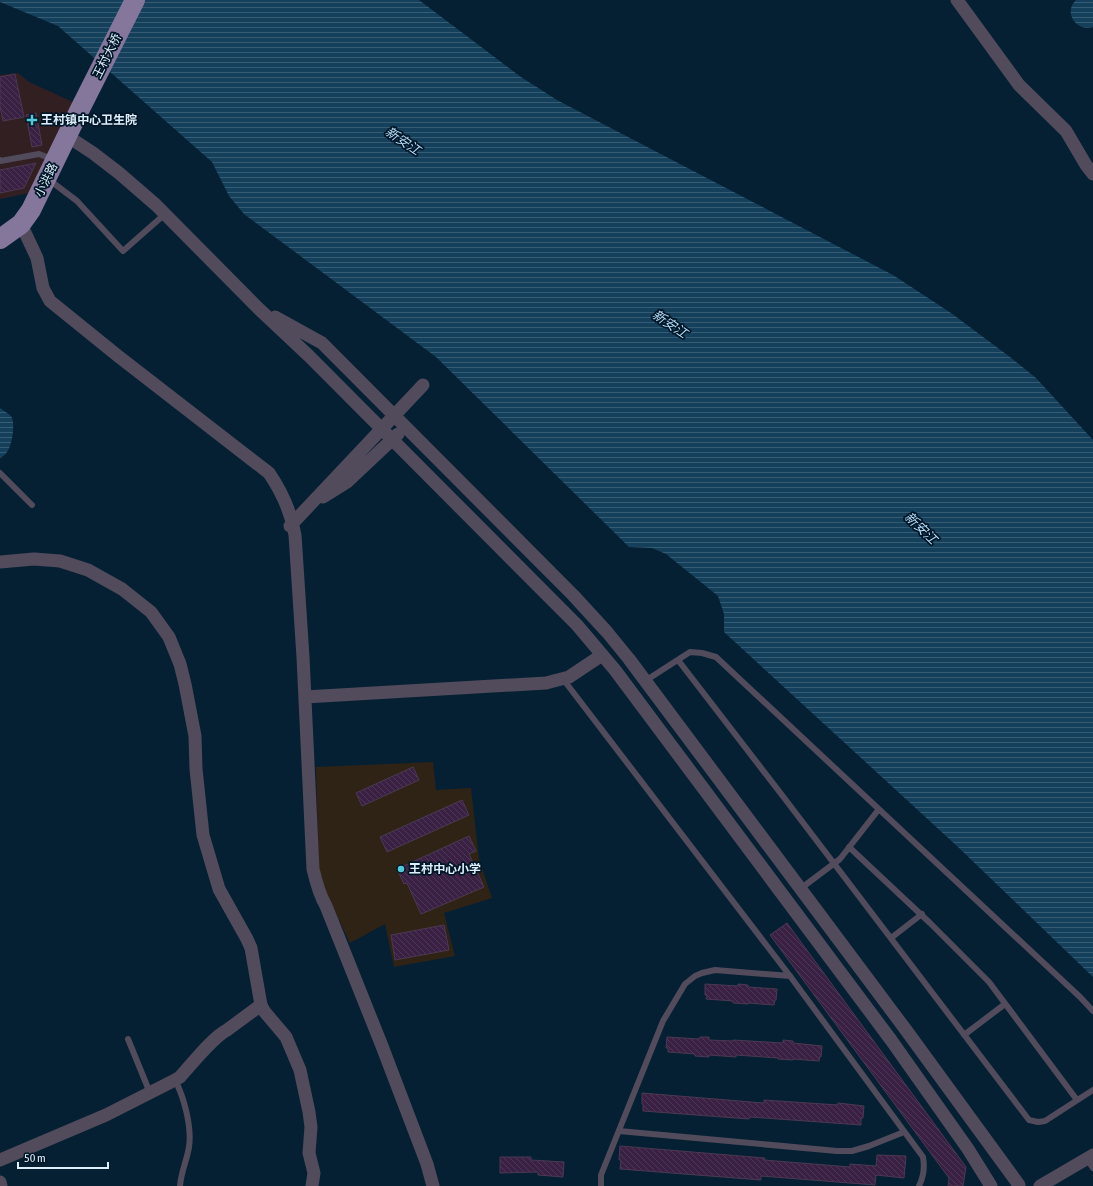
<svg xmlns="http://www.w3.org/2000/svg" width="1093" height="1186" viewBox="0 0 1093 1186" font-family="'Asap Condensed','Noto Sans SC',sans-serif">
  <defs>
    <pattern id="water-rules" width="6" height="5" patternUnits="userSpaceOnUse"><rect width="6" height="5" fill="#14405c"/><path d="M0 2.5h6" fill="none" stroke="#365c74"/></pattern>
    <pattern id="building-back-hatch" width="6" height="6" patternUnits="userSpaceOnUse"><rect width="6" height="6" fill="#3a2143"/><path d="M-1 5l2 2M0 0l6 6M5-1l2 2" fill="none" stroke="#4d3756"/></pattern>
  </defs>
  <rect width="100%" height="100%" fill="#062033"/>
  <!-- education -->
  <path fill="#2e2315" d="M433,762L436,790L471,788L479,859L492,898L444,913L455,956L394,967L385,924L350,943L319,879L316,767Z"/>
  <!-- medical -->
  <path fill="#321f22" d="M18,73L29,82L73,102L29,193L0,199V75Z"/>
  <!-- water -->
  <path fill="url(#water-rules)" d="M0,0H419L521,77L557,100L893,275L951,313L1010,357L1036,378L1093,440V977L958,847L724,632V614L718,596L666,554L652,548L629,547L436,357L244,214L229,196L212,162L58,26L0,2Z
    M1076,0H1093V27C1076,32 1063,12 1076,0Z
    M0,408C4,411 10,414 12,418C15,425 12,446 7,452C5,455 3,456 0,458Z"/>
  <!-- building -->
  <path fill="url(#building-back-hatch)" stroke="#4b3952" d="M15,74L24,117L3,121L0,106V77Z
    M36,113L42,145L32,147L26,115Z
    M36,163L24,188L0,193V170Z
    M413,767L419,780L362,806L356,793Z
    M462,800L469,815L387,852L380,837Z
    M469,836L476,851L469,854L484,887L421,914L407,883L404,884L397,869Z
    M787,923L966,1167L963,1186H948L949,1178L770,935Z
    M444,925L449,950L395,960L391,935Z
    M705,984L738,986V984L748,985V987L777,989L776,1000H775L774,1005L748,1003V1004L733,1003V1001L706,999L707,995H705Z
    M667,1037L699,1039L700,1037H709V1040L733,1041V1040L783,1043V1040L793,1041V1043L822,1046L821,1057L820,1056L819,1061L793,1059V1060L778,1059V1058L736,1055V1057L709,1055V1057L695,1056V1054L668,1052V1048H666Z
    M642,1093L764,1103V1100L838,1105V1103L864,1106L863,1118H861V1125L750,1117L749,1119L643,1111V1104H642Z
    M620,1146L765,1158L764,1160L850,1167V1164L876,1166L877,1155L906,1156L904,1178L876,1175L875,1185L761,1176V1180L620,1169L621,1160H619Z
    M500,1157H531V1160L564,1162L563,1177L538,1175V1172L500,1173Z"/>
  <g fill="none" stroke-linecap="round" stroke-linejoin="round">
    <!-- service -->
    <path stroke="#524b5c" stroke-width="6" d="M0,160V161L39,154L52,159
      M48,179L77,201L123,251L165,214
      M0,473L32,505
      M678,660L785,799L1029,1120L1038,1122L1045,1121L1093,1090
      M563,679L790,976L923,1157C925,1168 924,1176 919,1186
      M645,681L690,652L702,653L716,657L1080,997L1093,1011
      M849,847L930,923L989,982L1077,1100
      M800,889L840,859L879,809
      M891,938L922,914
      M964,1035L1005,1004
      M128,1039L150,1093
      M175,1080C184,1097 192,1127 189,1147C187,1160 181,1172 180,1186
      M619,1131L837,1151H852L869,1146L904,1132
      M1087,1159L1093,1168
      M601,1186V1175L663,1021L685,984L695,976L702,973L715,970L790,976"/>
    <!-- minor -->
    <path stroke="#524b5c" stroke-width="13" d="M957,0L1019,85L1066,131L1086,165L1093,174
      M67,136L93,153L119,173L156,205L258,308L309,356L577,625L615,670L891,1040L968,1149L991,1186
      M21,224L37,258L43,288L50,301L118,356L269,473C282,492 291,512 295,535L303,657L313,869C316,882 319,894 326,906L382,1046L427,1164L433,1186
      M275,317L322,343L573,595L607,632L629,659L906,1030L1019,1185
      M323,497L347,482L398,434
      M290,526L423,385
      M0,562L34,559L60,561L88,570L122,589L151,612L169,637L180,664L185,684L195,736L196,769L203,835L219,889L247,939L251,948L261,1005L264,1011L286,1037L300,1070L309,1112L311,1127L309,1153L314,1173L312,1186
      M305,697L546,683L569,677L602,655
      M0,1160L106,1115L175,1080L180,1077C192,1064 212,1038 227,1030L261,1005
      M0,1182L1,1186
      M1040,1186L1093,1155"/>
    <!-- primary -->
    <path stroke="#85769b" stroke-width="20" d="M0,239L21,224L31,210L79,111L135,0"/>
  </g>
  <!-- markers -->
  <g fill="#52cbd9" stroke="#001728" stroke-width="1.5">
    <path d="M30 114h4v4h4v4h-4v4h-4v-4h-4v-4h4z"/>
    <circle cx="401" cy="869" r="4"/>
  </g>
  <g text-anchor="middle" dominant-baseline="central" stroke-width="3.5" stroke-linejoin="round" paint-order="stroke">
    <!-- street labels -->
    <g font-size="12" fill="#deeefa" stroke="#001728">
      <text transform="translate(107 56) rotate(-63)">王村大桥</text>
      <text transform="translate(46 180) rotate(-64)">小洪路</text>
    </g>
    <!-- poi labels -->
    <g font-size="12" font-weight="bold" fill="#deeefa" stroke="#001728" text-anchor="start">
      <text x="41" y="120">王村镇中心卫生院</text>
      <text x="409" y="869">王村中心小学</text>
    </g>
    <!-- water labels -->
    <g font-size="13" font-style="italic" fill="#b6defb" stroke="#001728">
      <text transform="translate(403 141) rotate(34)">新安江</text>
      <text transform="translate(670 324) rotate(34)">新安江</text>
      <text transform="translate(921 528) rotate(44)">新安江</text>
    </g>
  </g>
  <!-- scale -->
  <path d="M18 1162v6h90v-6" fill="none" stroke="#deeefa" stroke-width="2"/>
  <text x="24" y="1162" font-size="12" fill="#deeefa" stroke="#001728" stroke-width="3" paint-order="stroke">50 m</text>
</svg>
